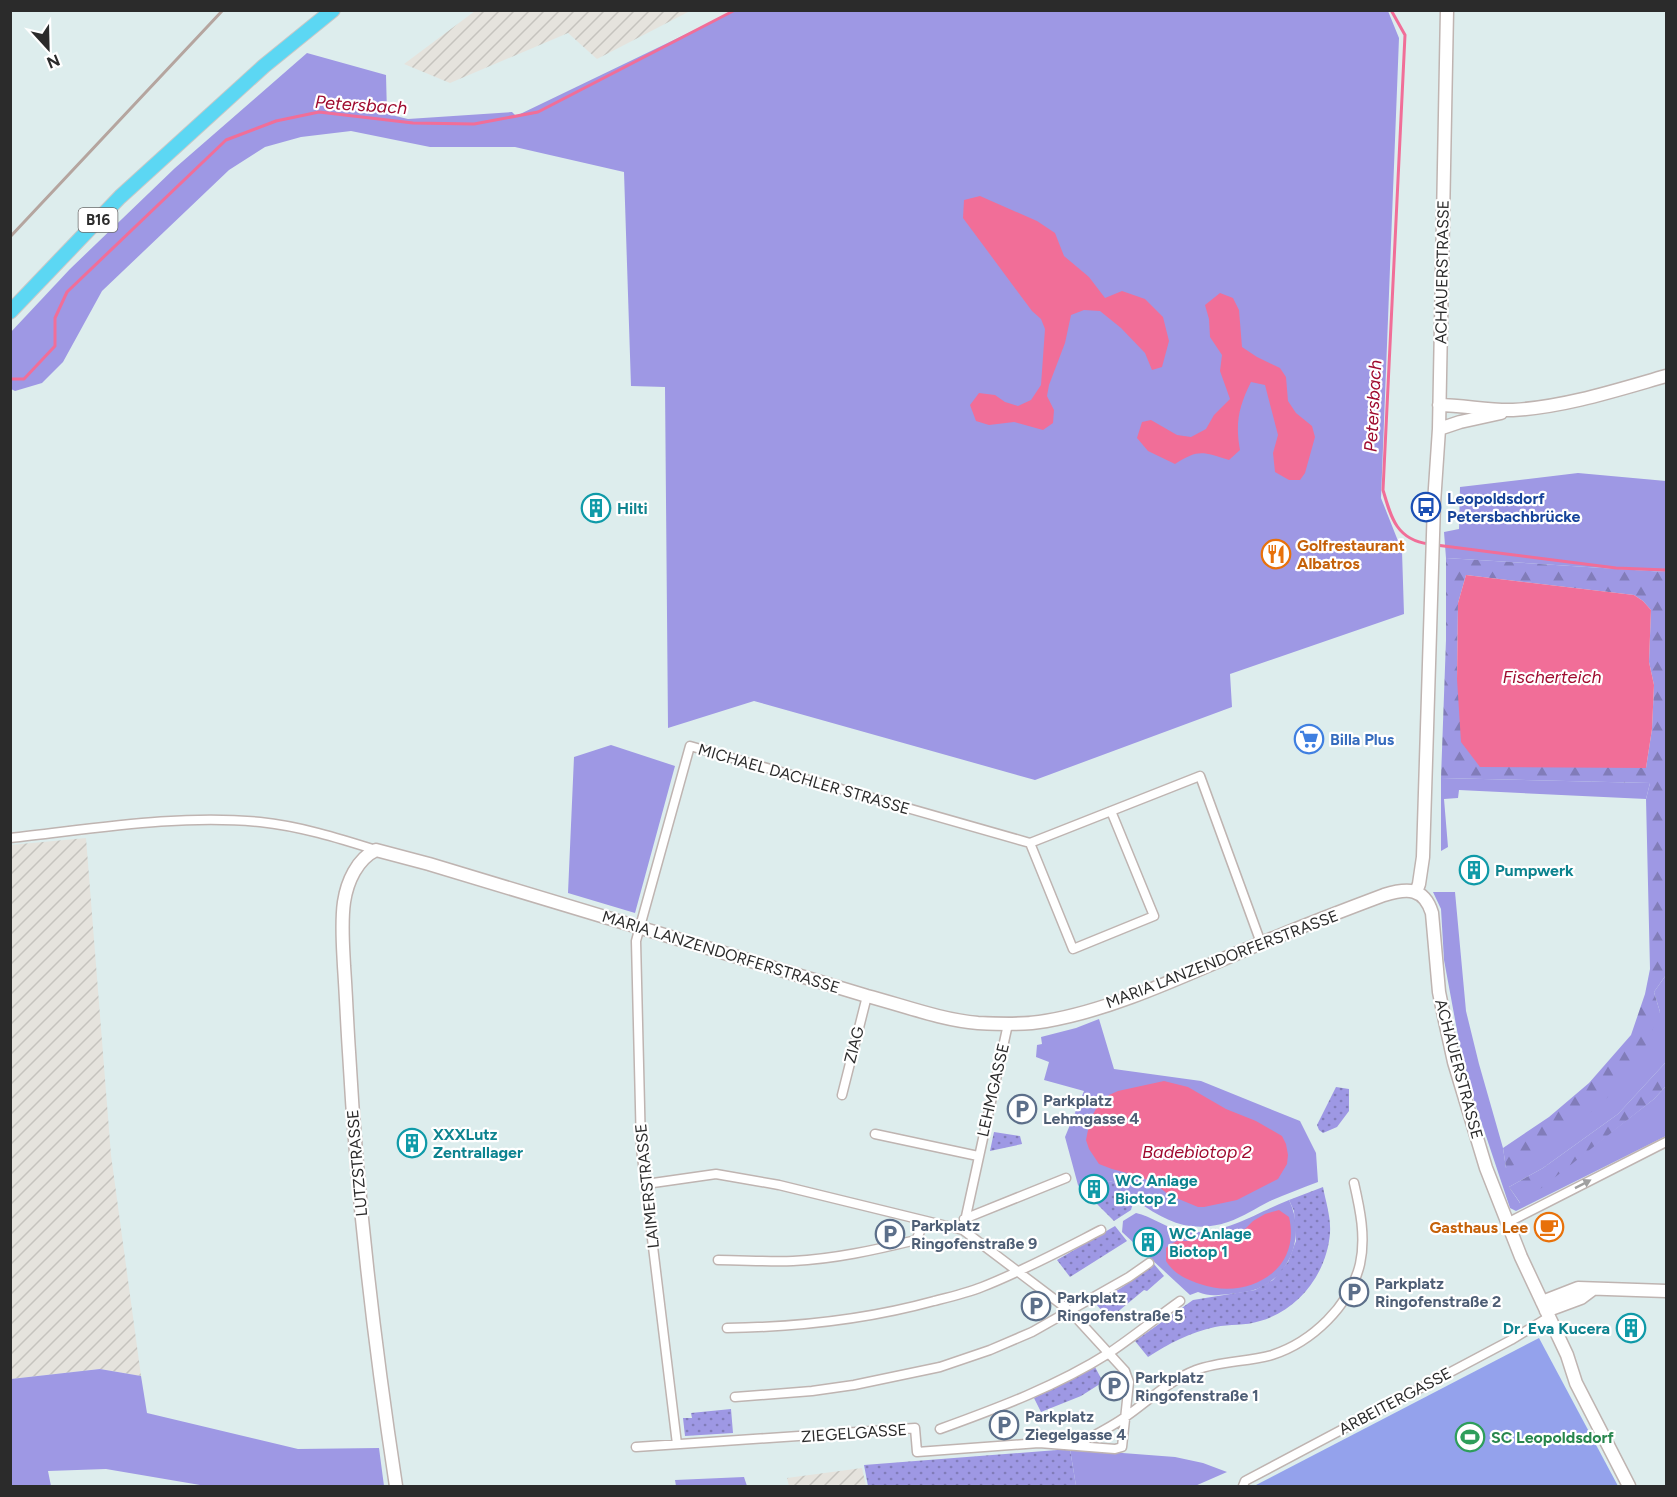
<svg xmlns="http://www.w3.org/2000/svg" width="1677" height="1497" viewBox="0 0 1677 1497" font-family="Figtree,sans-serif">
  <defs>
    <pattern id="industrial-furrows" width="10" height="10" patternUnits="userSpaceOnUse" patternTransform="scale(1.5)"><rect width="10" height="10" fill="#e5e3dd"/><path d="M-1 1l2-2M0 10L10 0M9 11l2-2" fill="none" stroke="#c5c3be"/></pattern>
    <pattern id="forest-firs" width="22" height="20" patternUnits="userSpaceOnUse" patternTransform="scale(1.5)"><rect width="22" height="20" fill="#9e98e4"/><path d="M5 1l3.5 6h-7zM16 11l3.5 6h-7z" fill="#817cb9"/></pattern>
    <pattern id="park-dots" width="8" height="8" patternUnits="userSpaceOnUse" patternTransform="scale(1.5)"><rect width="8" height="8" fill="#9e98e4"/><path d="M2 2h.1M6 6h.1" fill="none" stroke="#817cb9" stroke-width="1.8" stroke-linecap="round"/></pattern>
  </defs>
  <rect width="100%" height="100%" fill="#ddeded"/>
  <!-- industrial -->
  <path fill="url(#industrial-furrows)" d="M475,11V10L690,11L597,59L568,33L450,83L404,64Z
    M86,838L111,1155L141,1376L100,1369L11,1379L10,845Z
    M862,1468L866,1486H789L787,1478Z"/>
  <!-- grass -->
  <path fill="#9e98e4" d="M734,11H1388L1399,38L1381,498L1402,551L1404,614L1230,674L1232,707L1035,780L754,701L668,728L665,387L631,386L624,172L515,147H430L351,131L301,137L265,147L229,170L102,291L63,362L42,383L15,391L11,389L10,333L70,269L175,168L307,53L386,75L387,114L408,119L512,112L516,116Z
    M1578,473L1666,481V572L1446,558L1444,532L1459,529L1460,487Z
    M611,745L675,766L635,913L568,893L574,757Z
    M1441,778L1650,783L1646,799L1459,790L1458,798L1444,799L1448,847L1441,851Z
    M1433,892H1455L1466,1011L1479,1064L1503,1148L1506,1168L1660,1012L1654,992L1666,975V1062L1618,1114L1543,1168L1509,1187L1520,1203L1654,1099L1666,1086V1136L1516,1211L1510,1208L1471,1091L1459,1041L1444,960L1441,909Z
    M1099,1019L1114,1069L1201,1081L1300,1121L1316,1153L1318,1182C1302,1188 1286,1194 1270,1201C1256,1208 1243,1217 1228,1222C1192,1234 1166,1222 1137,1201L1133,1203L1124,1185L1109,1181L1099,1185L1100,1189L1086,1196L1078,1185L1065,1137L1084,1091L1044,1080L1049,1062L1036,1057L1037,1045L1042,1044L1041,1037L1076,1028Z
    M1289,1200C1305,1233 1293,1274 1257,1289C1248,1292 1239,1293 1229,1294C1217,1295 1210,1297 1198,1292L1190,1295L1122,1232L1123,1221L1136,1213C1151,1216 1164,1227 1179,1230C1220,1239 1253,1214 1289,1200Z
    M100,1369L141,1376L147,1413L298,1449L379,1448L384,1486H206L106,1469L48,1471L51,1486H11V1379Z
    M1070,1449L1175,1457L1203,1463L1227,1472L1195,1486H1076Z
    M744,1477L747,1486H676L675,1480Z"/>
  <!-- forest -->
  <path fill="url(#forest-firs)" fill-rule="evenodd" d="M1446,558L1666,572V975L1654,992L1660,1012L1636,1068L1599,1106L1523,1162L1506,1168L1503,1148L1549,1117L1589,1083L1631,1035L1645,994L1650,969L1646,799L1650,783L1441,778L1446,640ZM1466,575L1634,595L1643,601L1651,610L1649,662L1654,685L1652,729L1646,768L1457,679L1458,603Z
    M1666,1062V1086L1654,1099L1521,1204L1509,1187L1543,1168L1618,1114Z"/>
  <!-- park -->
  <path fill="url(#park-dots)" d="M1336,1087L1349,1089V1111L1337,1127L1323,1133L1319,1130L1317,1125Z
    M994,1132L1020,1136L1022,1144L990,1151Z
    M1109,1181L1124,1185L1133,1203L1131,1210L1114,1221L1091,1198V1194L1100,1189L1098,1185Z
    M1323,1187C1326,1203 1331,1217 1330,1233C1327,1273 1299,1310 1260,1321C1245,1326 1230,1324 1215,1327C1191,1332 1168,1344 1148,1357L1135,1341L1193,1300L1255,1290L1273,1280L1288,1262L1296,1241L1294,1211L1289,1200Z
    M1115,1226L1127,1241L1070,1277L1057,1260Z
    M1154,1264L1164,1276L1147,1291L1144,1290L1109,1319L1096,1304L1124,1286Z
    M1095,1367L1103,1382L1081,1396L1041,1412L1034,1398Z
    M731,1409L733,1433L685,1436L683,1418H692L691,1413Z
    M1070,1449L1076,1486H868L864,1465Z"/>
  <!-- pitch -->
  <path fill="#94a2ec" d="M1539,1338L1618,1486H1255L1256,1485Z"/>
  <!-- water -->
  <path fill="#f16e98" d="M980,196L1037,221L1055,233L1064,256L1089,277L1105,298L1122,291L1145,299L1163,317L1169,341L1162,367L1152,370L1145,353L1121,328L1100,311L1084,310L1071,315L1065,343L1049,385L1047,396L1054,410L1053,423L1043,430L1014,422L989,425L976,421L970,405L979,393L995,395L1005,402L1018,406L1031,400L1041,385L1045,329L1041,319L1032,311L963,218L964,200Z
    M1220,293L1233,298L1239,310L1242,347L1257,357L1280,368L1286,377L1288,401L1296,413L1312,426L1315,437L1305,473L1300,480H1289L1275,472L1273,453L1278,435L1265,385L1251,382C1239,406 1235,423 1240,450L1229,460C1202,452 1199,449 1175,464L1148,451L1137,438L1142,422L1151,420L1177,435L1191,437L1206,429L1214,415L1230,399L1220,371L1222,355L1210,337L1209,319L1205,305Z
    M1466,575L1634,595L1643,601L1651,610L1649,662L1654,685L1652,729L1646,768L1480,767L1461,742L1457,679L1458,603Z
    M1164,1081L1188,1087L1226,1109L1256,1121L1282,1136L1286,1144L1288,1155L1287,1164L1278,1179L1237,1200L1204,1207H1198L1169,1195L1154,1183L1138,1176L1112,1169L1099,1164L1089,1149L1086,1140L1090,1120L1097,1107L1109,1095L1118,1091Z
    M1279,1210L1289,1217C1302,1271 1247,1301 1200,1284C1186,1279 1174,1274 1166,1261V1248L1169,1245L1177,1241H1191L1218,1233L1245,1229L1253,1221L1265,1214Z"/>
  <g fill="none" stroke-linecap="round" stroke-linejoin="round">
    <!-- stream -->
    <path stroke="#f16e98" stroke-width="3" d="M1391,10L1405,35L1383,490C1391,518 1397,540 1429,544
      M10,379H24L55,346V318L67,292L226,140L276,121L319,112L413,123L474,124L538,112L735,10
      M1436,545L1616,568L1666,570"/>
    <!-- street casing -->
    <g stroke="#bfb4b1" stroke-width="11">
      <path id="street" d="M10,838C93,829 178,814 260,822C299,826 338,838 376,850
        M1030,843L1073,949L1154,916L1111,811
        M842,1095L867,996
        M875,1134L978,1156
        M964,1219L1066,1178
        M1507,1223L1666,1142
        M963,1230L1008,1024
        M718,1260C743,1260 768,1262 793,1261C834,1259 875,1250 916,1240L925,1221
        M727,1328C799,1327 865,1320 934,1301C950,1297 967,1293 982,1287C1023,1271 1062,1250 1101,1230
        M735,1397L812,1391L854,1385L940,1367L990,1350L1032,1332L1129,1277L1149,1263
        M940,1429C998,1408 1057,1386 1109,1353C1133,1337 1156,1318 1180,1301
        M677,1444L641,1148L636,941L690,746L1030,843L1200,776L1261,943
        M1076,1445C1093,1436 1112,1427 1128,1415C1149,1400 1170,1380 1196,1370C1220,1361 1247,1362 1272,1355C1312,1342 1350,1306 1360,1264C1366,1237 1360,1209 1354,1183
        M636,1447L915,1428L917,1452L1039,1443L1115,1449L1122,1447L1129,1382L1125,1371L1070,1311L963,1230L779,1185L716,1174L646,1184
        M1243,1486L1245,1481L1511,1340L1549,1317"/>
    </g>
    <!-- secondary casing -->
    <g stroke="#bfb4b1" stroke-width="15">
      <path id="secondary" d="M1439,405C1464,405 1489,411 1513,410C1565,407 1617,390 1666,376
        M1439,429L1460,422L1501,413
        M1416,892L1419,884L1423,857L1434,503L1439,429L1447,10
        M1542,1302L1578,1288L1666,1291
        M1546,1311L1581,1298L1593,1289
        M396,1486C374,1342 357,1197 349,1052C347,1023 346,994 344,966C343,945 341,923 344,902C347,882 357,859 376,850L429,864L867,996C902,1005 941,1020 978,1023C1000,1024 1024,1025 1046,1021C1111,1010 1179,978 1240,952C1287,932 1336,913 1384,895C1407,888 1424,887 1432,913L1439,992L1445,1021L1454,1062L1486,1168L1521,1257L1567,1355L1576,1383L1629,1486"/>
    </g>
    <!-- primary casing -->
    <g stroke="#c8c8c8" stroke-width="16">
      <path id="primary" d="M10,312L120,197L264,66L333,10"/>
    </g>
    <!-- street -->
    <use href="#street" stroke="#fff" stroke-width="8"/>
    <!-- secondary -->
    <use href="#secondary" stroke="#fff" stroke-width="12"/>
    <!-- primary -->
    <use href="#primary" stroke="#5cd7f3" stroke-width="14"/>
    <!-- rail -->
    <path stroke="#b5a59f" stroke-width="3" d="M10,237L223,10"/>
  </g>
  <!-- one-way arrows -->
  <defs><path id="oneway-solid" d="M-6-.8H1V-3.2L6.5 0L1 3.2V.8H-6Z" transform="scale(1.5)"/></defs>
  <use fill="#a0a0a0" href="#oneway-solid" transform="translate(1583 1184) rotate(-27)"/>
  <!-- icons -->
  <defs>
    <g id="bus-ring" transform="scale(1.5)"><circle r="9.5" fill="#fff" stroke="#1a4fb4" stroke-width="1.5"/><path d="M-5-6H5V4H4V6H2V4H-2V6H-4V4H-5ZM-3.5-4V0h7V-4ZM-3.5 1.2v1.5H-2V1.2ZM2 1.2v1.5H3.5V1.2Z" fill="#1a4fb4"/></g>
    <g id="building-ring" transform="scale(1.5)"><circle r="9.5" fill="#fff" stroke="#0f9aa8" stroke-width="1.5"/><path d="M-4-6H4V6H1V3H-1V6H-4ZM-2.5-4.3h1.7v1.8h-1.7ZM.8-4.3h1.7v1.8H.8ZM-2.5-1h1.7V.8h-1.7ZM.8-1h1.7V.8H.8Z" fill="#0f9aa8"/></g>
    <g id="restaurant-ring" transform="scale(1.5)"><circle r="9.5" fill="#fff" stroke="#e8710a" stroke-width="1.5"/><path d="M-5-6h1v4h1v-4h1v4h1v-4h1v5L-1.5 .5V6h-2V.5L-5-1ZM5-6V6H3V1.5H1.5Q1.5-4 5-6Z" fill="#e8710a"/></g>
    <g id="supermarket-ring" transform="scale(1.5)"><circle r="9.5" fill="#fff" stroke="#3f7fe0" stroke-width="1.5"/><path d="M-6-5.5h2.5l.6 2H6L4.5 2H-2.5L-4.4-4H-6ZM-1.5 3.2a1.3 1.3 0 1 0 .1 0ZM3 3.2a1.3 1.3 0 1 0 .1 0Z" fill="#3f7fe0"/></g>
    <g id="parking-ring" transform="scale(1.5)"><circle r="9.5" fill="#fff" stroke="#5c6f8a" stroke-width="1.5"/><path d="M-3.5-5.5H1a3.5 3.5 0 0 1 0 7H-1V5.5H-3.5ZM-1-3.4V-.6H.8a1.4 1.4 0 0 0 0-2.8Z" fill="#5c6f8a"/></g>
    <g id="cafe-ring" transform="scale(1.5)"><circle r="9.5" fill="#fff" stroke="#e8710a" stroke-width="1.5"/><path d="M-5.5-4.5H6V0H3Q3 3.5 0 3.5H-2.5Q-5.5 3.5-5.5 0ZM3-3.2v2h1.7v-2ZM-6 4.5H4V6H-6Z" fill="#e8710a"/></g>
    <g id="stadium-ring" transform="scale(1.5)"><circle r="9.5" fill="#fff" stroke="#2e9e5b" stroke-width="1.5"/><path d="M0-5a6.5 5 0 1 0 0 10a6.5 5 0 1 0 0-10ZM-3.5-1.8h7v3.6h-7Z" fill="#2e9e5b"/></g>
  </defs>
  <g fill-rule="evenodd">
    <use href="#bus-ring" x="1426" y="507"/>
    <use href="#building-ring" x="596" y="508"/>
    <use href="#restaurant-ring" x="1276" y="554"/>
    <use href="#supermarket-ring" x="1309" y="739"/>
    <use href="#building-ring" x="1474" y="870"/>
    <use href="#parking-ring" x="1022" y="1109"/>
    <use href="#building-ring" x="412" y="1143"/>
    <use href="#building-ring" x="1094" y="1189"/>
    <use href="#cafe-ring" x="1549" y="1227"/>
    <use href="#parking-ring" x="890" y="1234"/>
    <use href="#building-ring" x="1148" y="1242"/>
    <use href="#parking-ring" x="1354" y="1292"/>
    <use href="#parking-ring" x="1036" y="1306"/>
    <use href="#building-ring" x="1631" y="1328"/>
    <use href="#parking-ring" x="1114" y="1386"/>
    <use href="#parking-ring" x="1004" y="1425"/>
    <use href="#stadium-ring" x="1470" y="1437"/>
  </g>
  <g text-anchor="middle" dominant-baseline="central" stroke-width="4.5" stroke-linejoin="round" paint-order="stroke">
    <!-- shield labels -->
    <rect fill="#fff" stroke="#6b6b6b" stroke-width="1.5" x="78.5" y="208" width="39" height="24" rx="4.5"/>
    <g font-size="15" font-weight="bold" fill="#2b2b2b">
      <text x="98" y="220">B16</text>
    </g>
    <!-- street labels -->
    <g font-size="16" fill="#2b2b2b" stroke="#fff">
      <text transform="translate(1442 272) rotate(-89)">ACHAUERSTRASSE</text>
      <text transform="translate(804 779) rotate(16)">MICHAEL DACHLER STRASSE</text>
      <text transform="translate(721 952) rotate(17)">MARIA LANZENDORFERSTRASSE</text>
      <text transform="translate(1222 959) rotate(-21)">MARIA LANZENDORFERSTRASSE</text>
      <text transform="translate(854 1045) rotate(-76)">ZIAG</text>
      <text transform="translate(1459 1069) rotate(75)">ACHAUERSTRASSE</text>
      <text transform="translate(993 1090) rotate(-77)">LEHMGASSE</text>
      <text transform="translate(357 1163) rotate(-95)">LUTZSTRASSE</text>
      <text transform="translate(647 1186) rotate(-96)">LAIMERSTRASSE</text>
      <text transform="translate(1395 1401) rotate(-28)">ARBEITERGASSE</text>
      <text transform="translate(854 1433) rotate(-4)">ZIEGELGASSE</text>
    </g>
    <!-- transit labels -->
    <g font-size="16" font-weight="bold" fill="#164399" stroke="#fff" text-anchor="start">
      <text x="1447" y="498">Leopoldsdorf<tspan x="1447" dy="18">Petersbachbrücke</tspan></text>
    </g>
    <!-- culture labels -->
    <g font-size="16" font-weight="bold" fill="#0d838f" stroke="#fff" text-anchor="start">
      <text x="617" y="508">Hilti</text>
      <text x="1495" y="870">Pumpwerk</text>
      <text x="433" y="1134">XXXLutz<tspan x="433" dy="18">Zentrallager</tspan></text>
      <text x="1115" y="1180">WC Anlage<tspan x="1115" dy="18">Biotop 2</tspan></text>
      <text x="1169" y="1233">WC Anlage<tspan x="1169" dy="18">Biotop 1</tspan></text>
      <text x="1610" y="1328" text-anchor="end">Dr. Eva Kucera</text>
    </g>
    <!-- food labels -->
    <g font-size="16" font-weight="bold" fill="#c56008" stroke="#fff" text-anchor="start">
      <text x="1297" y="545">Golfrestaurant<tspan x="1297" dy="18">Albatros</tspan></text>
      <text x="1528" y="1227" text-anchor="end">Gasthaus Lee</text>
    </g>
    <!-- shop labels -->
    <g font-size="16" font-weight="bold" fill="#366cbe" stroke="#fff" text-anchor="start">
      <text x="1330" y="739">Billa Plus</text>
    </g>
    <!-- service labels -->
    <g font-size="16" font-weight="bold" fill="#4e5e75" stroke="#fff" text-anchor="start">
      <text x="1043" y="1100">Parkplatz<tspan x="1043" dy="18">Lehmgasse 4</tspan></text>
      <text x="911" y="1225">Parkplatz<tspan x="911" dy="18">Ringofenstraße 9</tspan></text>
      <text x="1375" y="1283">Parkplatz<tspan x="1375" dy="18">Ringofenstraße 2</tspan></text>
      <text x="1057" y="1297">Parkplatz<tspan x="1057" dy="18">Ringofenstraße 5</tspan></text>
      <text x="1135" y="1377">Parkplatz<tspan x="1135" dy="18">Ringofenstraße 1</tspan></text>
      <text x="1025" y="1416">Parkplatz<tspan x="1025" dy="18">Ziegelgasse 4</tspan></text>
    </g>
    <!-- leisure labels -->
    <g font-size="16" font-weight="bold" fill="#27864d" stroke="#fff" text-anchor="start">
      <text x="1491" y="1437">SC Leopoldsdorf</text>
    </g>
    <!-- water labels -->
    <g font-size="18" font-style="italic" fill="#9f0b2f" stroke="#fff">
      <text transform="translate(361 105) rotate(4)">Petersbach</text>
      <text transform="translate(1373 406) rotate(-87)">Petersbach</text>
      <text x="1552" y="677">Fischerteich</text>
      <text x="1197" y="1152">Badebiotop 2</text>
    </g>
  </g>
  <!-- border -->
  <rect width="1677" height="1497" fill="none" stroke="#2b2b2b" stroke-width="24"/>
  <!-- north arrow -->
  <g transform="translate(48 48) rotate(158)" stroke="#ffffff" stroke-width="4.5" paint-order="stroke">
  <path d="M0-4.5L10 22L0 15L-10 22Z" fill="#2b2b2b"/>
  <text y="-9" font-size="16" font-weight="bold" text-anchor="middle" fill="#2b2b2b">N</text>
  </g>
</svg>
